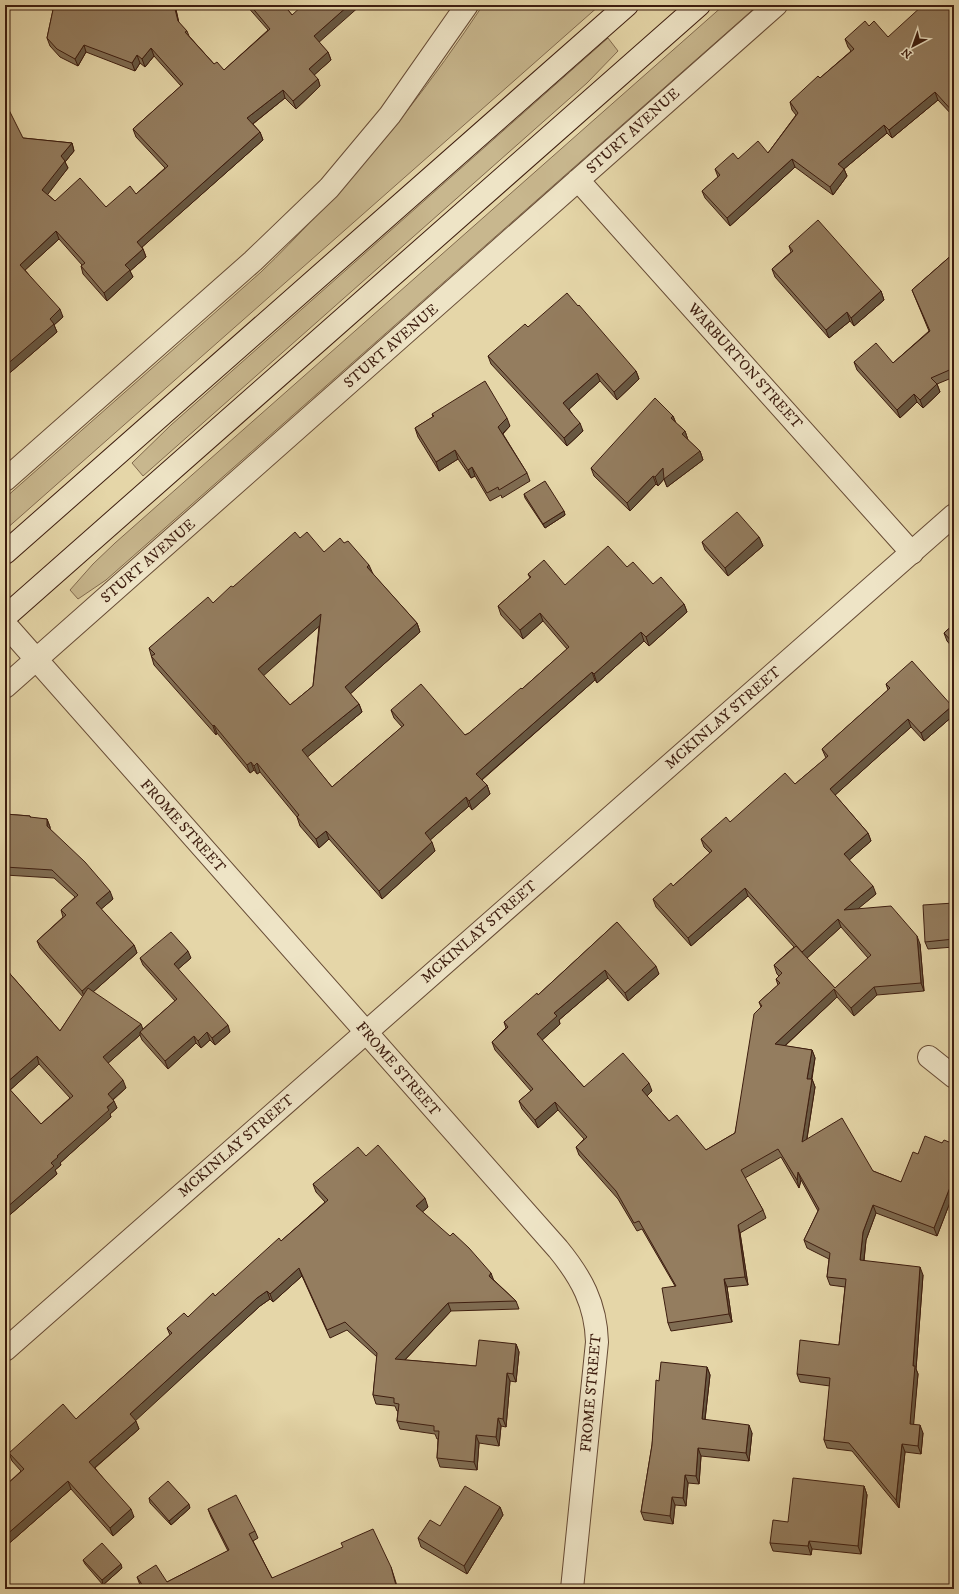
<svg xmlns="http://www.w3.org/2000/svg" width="959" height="1594" viewBox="0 0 959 1594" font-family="'IM FELL DW Pica',serif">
  <rect width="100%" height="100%" fill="#e5d6a8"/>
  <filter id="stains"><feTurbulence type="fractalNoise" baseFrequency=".005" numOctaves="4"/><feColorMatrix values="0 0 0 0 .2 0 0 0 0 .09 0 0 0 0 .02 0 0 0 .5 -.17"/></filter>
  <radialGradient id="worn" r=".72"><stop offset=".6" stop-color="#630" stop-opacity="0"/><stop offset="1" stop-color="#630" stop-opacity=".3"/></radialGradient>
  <!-- green -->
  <path fill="#c8b78e" stroke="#826a4e" d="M483,5H600L5,530V498L261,272C280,254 298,235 316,216C379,151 433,80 483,5Z
    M724,5H758L106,580L78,599L70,590L93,564L115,543Z
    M608,38L618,51L587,83L143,476L132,463L171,425Z"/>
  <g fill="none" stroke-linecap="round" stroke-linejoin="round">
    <!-- minor casing -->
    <g stroke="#674b35" stroke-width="24">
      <path id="minor" d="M578,180L912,553
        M5,480L253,261L329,188L390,115L467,5
        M5,624L558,1249C581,1277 596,1304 597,1342L572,1589
        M5,687L776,5
        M929,1057L954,1077"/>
    </g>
    <!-- tertiary casing -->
    <g stroke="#674b35" stroke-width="24">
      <path id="tertiary" d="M5,1350L954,515"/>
    </g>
    <!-- secondary casing -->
    <g stroke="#3d1d0f" stroke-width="24">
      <path id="secondary" d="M5,553L627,5
        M5,617L699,5"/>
    </g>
    <!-- minor -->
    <use href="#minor" stroke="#eee4c6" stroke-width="22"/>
    <!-- tertiary -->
    <use href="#tertiary" stroke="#eee4c6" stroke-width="22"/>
    <!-- secondary -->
    <use href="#secondary" stroke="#eee4c6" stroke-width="22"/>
  </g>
  <!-- wall -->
  <path fill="#7f6c52" stroke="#3d1d0f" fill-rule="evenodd" d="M35,5H175L179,23L187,31L189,36L214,64L224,70L268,30L246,5H284L292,15L328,52L331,60L314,75L318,79L320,86L296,109L285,98L253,124L260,132L263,140L142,247L143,249L146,257L130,271L133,277L107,301L83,274L81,266L82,265L59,239L25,270L63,317L54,325L57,332L5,377L23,138L72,143L74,151L65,162L68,168L47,194L55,201L106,207L136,194L165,168L136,137L133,129L181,86L154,56L145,67L140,63L135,71L86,52L78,66L60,57L50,46L47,38L53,10Z
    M954,5V117L938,100L892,138L887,133L844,169L847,176L833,195L795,167L730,226L705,198L702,191L718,177L715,169L738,159L768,153L796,115L792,110L790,102L820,78L851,51L848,47L845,39L869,26L888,37Z
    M789,246L881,291L884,300L854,326L850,321L829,338L775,277L772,269L791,252Z
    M954,253V377L937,384L940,392L923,408L917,402L900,418L857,370L854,362L893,363L929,331L912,290Z
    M528,327L636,371L639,379L617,400L600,381L569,409L583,431L567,446L491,364L488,356Z
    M432,414L510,426L503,434L527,473L530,481L502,498L501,495L490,501L475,476L471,478L458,459L439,471L418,437L415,428L433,417Z
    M673,416L676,423L685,431L688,440L700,451L703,460L667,487L664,479L658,486L656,484L630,511L594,476L591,468Z
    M524,494L564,511L565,515L545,528L525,498Z
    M759,537L763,546L728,576L705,550L702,542Z
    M300,538L324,552L372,573L417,623L420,632L350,694L359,704L362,712L307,757L332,787L402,727L394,718L391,710L465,735L469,733L522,689L567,649L543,621L523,639L501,615L498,606L530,578L528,574L565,585L627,567L684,604L687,612L649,646L644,641L597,683L595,680L482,780L487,785L490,794L472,810L469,806L430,840L435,851L382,899L329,839L319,848L300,826L297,817L260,772L257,774L254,770L250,773L217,733L216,735L154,665L149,648L213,603L233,587ZM319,626L313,686L290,705L263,675Z
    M954,624V649L947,641L944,633Z
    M886,684L952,706L954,712V715L924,741L911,727L835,795L868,833L871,841L849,860L876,894L857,909L920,944L924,991L877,995L854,1016L837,997L785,1046L812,1050L815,1058L812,1079L815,1087L807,1139L873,1171L901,1182L918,1154L942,1143L954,1144V1192L937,1236L876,1213L866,1240L864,1261L923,1275L916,1369L918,1374L913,1424L923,1433L921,1454L905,1452L899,1508L852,1451L827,1448L824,1440L830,1386L800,1382L797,1374L839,1345L845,1287L830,1285L827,1277L829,1259L807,1248L804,1240L818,1211L801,1180L799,1188L781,1157L745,1178L763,1210L766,1218L740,1233L748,1285L727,1287L732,1322L671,1331L668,1323L675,1286L642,1229L637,1231L618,1199L579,1155L576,1147L584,1139L558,1110L538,1128L522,1109L519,1101L531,1091L495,1050L492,1042L506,1028L504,1022L538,995L617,922L659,974L628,1001L608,978L559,1020L560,1024L542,1040L584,1087L652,1091L647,1096L669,1121L706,1150L735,1133L761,1007L759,1002L778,985L776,979L779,976L777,974L774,965L794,947L748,896L691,946L656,907L653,899L673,886L710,853L704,847L701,839L795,784L826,758L822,749L888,690ZM841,927L868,958L835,988L807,958Z
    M5,814L30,816L31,818L47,819L50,827V829L113,899L101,909L134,945L137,953L93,992L143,1029L175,1001L143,965L140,958H191L178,969L230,1032L215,1045L210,1040L201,1048L196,1043L168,1069L142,1040L140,1035L108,1063L126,1088L113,1100L117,1108L110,1114L111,1117L60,1163L61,1165L55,1170L57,1174L5,1219L11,975L60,1031L83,997L40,948L37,941L63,917L61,910L75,897L54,878L5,875ZM39,1064L70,1098L41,1124L10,1090Z
    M954,903V947L928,949L925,942Z
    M366,1156L428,1207L422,1212L516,1301L519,1309L451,1311L405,1360L476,1366L516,1344L519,1352L516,1382L510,1381L506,1427L501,1426L499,1446L479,1443L477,1470L440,1467L437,1458L438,1439H437L435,1434L400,1429L397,1421L398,1411H397L395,1406L376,1404L373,1395L377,1357L347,1330L330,1338L302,1276L273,1302L270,1299L260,1306L135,1420L139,1429L95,1468L134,1517L113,1536L71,1489L5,1547V1486L21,1471L12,1461L9,1453L76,1419L170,1335L167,1328L188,1317L215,1296L281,1241L325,1202L316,1192L313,1184Z
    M707,1367L710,1375L705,1420L752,1433L749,1461L701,1456L699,1484L688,1483L686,1506L675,1505L673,1524L644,1520L641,1512L652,1445L659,1381Z
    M864,1486L867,1495L861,1554L812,1549L811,1555L773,1551L770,1543L788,1522Z
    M149,1498L190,1508L171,1525L150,1503Z
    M500,1507L503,1515L467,1574L421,1547L418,1538L440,1526Z
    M208,1509L255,1531L258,1538L253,1541L272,1578L391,1567L398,1589H143L140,1585L137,1577L167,1582L228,1551L211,1517Z
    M83,1560L122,1568L103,1585L85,1564Z"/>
  <!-- shaded-wall -->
  <path fill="#685842" stroke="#3d1d0f" d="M174,5H175L180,29Z
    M349,5H361L317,44L314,36Z
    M84,45L86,52L78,66L75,59Z
    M151,48L154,56L145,67L142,59Z
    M328,52L331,60L312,77L309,69Z
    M137,55L140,63L135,71L132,63Z
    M318,79L320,86L296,109L293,101Z
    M283,90L285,98L250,126L247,118Z
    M935,92L938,100L892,138L889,130Z
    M884,125L887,133L844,169L847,176L833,195L830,187L838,164Z
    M260,132L263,140L140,249L137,242Z
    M72,143L74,151L65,162L68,168L45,198L42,190L61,156Z
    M792,159L795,167L730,226L727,218Z
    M56,231L59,239L23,272L20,265Z
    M143,249L146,257L130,271L133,277L107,301L104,293L125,265Z
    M881,291L884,300L854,326L851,318Z
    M60,309L63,317L54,325L57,332L5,377V366L50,319Z
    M847,312L850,321L829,338L826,330Z
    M636,371L639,379L617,400L614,392Z
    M597,373L600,381L566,412L563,403Z
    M937,384L940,392L923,408L920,400Z
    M914,394L917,402L900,418L897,410Z
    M673,416L676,424L671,418Z
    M507,418L510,426L501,435L498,427Z
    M580,423L583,431L567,446L564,438Z
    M685,431L688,440L682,434Z
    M455,450L458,459L439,471L436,462Z
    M700,451L703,460L667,487L664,479L658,486L655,477L663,468Z
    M472,467L475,476L471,478L468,470Z
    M653,476L656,484L630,511L627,503Z
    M564,511L565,515L545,528L543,524Z
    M759,537L763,546L728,576L725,568Z
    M369,565L373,574L367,567Z
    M684,604L687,612L649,646L646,637Z
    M540,613L543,621L523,639L520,630Z
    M321,614L324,622L261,678L258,669Z
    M417,623L420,632L348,696L345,687Z
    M641,632L644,641L597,683L594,674Z
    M592,672L595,680L479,782L476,774Z
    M359,704L362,712L305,759L302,750Z
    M952,706L954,712V715L924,741L921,733Z
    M908,719L911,727L833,797L830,789Z
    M214,725L217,733L216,735L213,726Z
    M251,762L254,770L250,773L247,765Z
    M257,763L260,772L257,774L254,766Z
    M487,785L490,794L472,810L469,801Z
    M466,797L469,806L428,842L425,833Z
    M47,819L50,827V834L47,826Z
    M326,831L329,839L319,848L316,839Z
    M868,833L871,841L847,862L844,854Z
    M432,842L435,851L382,899L379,891Z
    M873,886L876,894L847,918L844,910Z
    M745,888L748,896L691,946L688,938Z
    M110,891L113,899L99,911L96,903Z
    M838,919L841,927L805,960L802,952Z
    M917,936L920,944L924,991L921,983Z
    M134,945L137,953L85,999L82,991Z
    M188,951L191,958L176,971L174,964Z
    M656,966L659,974L628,1001L625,993Z
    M605,970L608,978L559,1020L560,1024L540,1042L537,1034L554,1013Z
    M874,987L877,995L854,1016L851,1008Z
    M834,989L837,997L778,1052L775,1044Z
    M141,1024L144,1032H140V1035L106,1065L103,1057Z
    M228,1025L230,1032L215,1045L212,1038Z
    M207,1032L210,1040L201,1048L198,1041Z
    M194,1036L196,1043L168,1069L165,1061Z
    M812,1050L815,1058L810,1087L807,1079Z
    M37,1056L39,1064L8,1092L5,1084Z
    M812,1079L815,1087L805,1150L802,1142Z
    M123,1080L126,1088L111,1101L108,1094Z
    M649,1083L652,1091L645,1098L642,1090Z
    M114,1101L117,1108L110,1114L111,1117L60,1163L61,1165L55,1170L57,1174L5,1219V1209L51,1163L57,1156Z
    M555,1102L558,1110L538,1128L535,1120Z
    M798,1172L801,1180L799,1188L797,1180Z
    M954,1177V1192L937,1236L934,1228Z
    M425,1198L428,1207L419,1215L416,1206Z
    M873,1205L876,1213L866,1240L863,1268L860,1260L863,1232Z
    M738,1225L740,1233L748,1285L745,1277Z
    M920,1267L923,1275L916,1369L918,1374L913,1432L910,1424L913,1366Z
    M299,1268L302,1276L273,1302L270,1294Z
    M491,1273L494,1281L489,1276Z
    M724,1279L727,1287L732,1322L729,1314Z
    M267,1291L270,1299L260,1306L133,1423L130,1414L257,1298Z
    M448,1303L451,1311L398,1367L395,1359Z
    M516,1344L519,1352L516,1382L513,1374Z
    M707,1367L710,1375L704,1427L702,1419Z
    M507,1373L510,1381L506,1427L503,1419Z
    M498,1418L501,1426L499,1446L496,1437Z
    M136,1421L139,1429L92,1470L89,1462Z
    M749,1425L752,1433L749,1461L746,1453Z
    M920,1425L923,1433L921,1454L918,1446Z
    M476,1435L479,1443L477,1470L474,1462Z
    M902,1444L905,1452L899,1508L896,1500Z
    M698,1448L701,1456L699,1484L696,1476Z
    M685,1475L688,1483L686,1506L683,1498Z
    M68,1481L71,1489L5,1547V1536Z
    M864,1486L867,1495L861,1554L858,1546Z
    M672,1497L675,1505L673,1524L670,1516Z
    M189,1504L190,1508L171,1525L169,1521Z
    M500,1507L503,1515L467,1574L464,1566Z
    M131,1509L134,1517L113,1536L110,1528Z
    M809,1541L812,1549L811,1555L808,1546Z
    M121,1564L122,1568L103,1585L102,1580Z"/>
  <!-- building -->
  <path fill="#947d5f" stroke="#3d1d0f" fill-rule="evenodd" d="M54,5H174L178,21L187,31L185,32L214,64L217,62L224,70L270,29L250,5H284L292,15L303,5H349L314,36L328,52L309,69L318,79L293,101L283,90L247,118L260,132L137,242L143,249L125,265L130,270L104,293L81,266L85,263L56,231L20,265L60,309L50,319L54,324L5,366V102L23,138L72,143L61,156L65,161L42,190L55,201L80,178L106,207L130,186L136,194L168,166L133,129L183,84L151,48L142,59L137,55L132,63L84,45L75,59L57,49L47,38Z
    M923,5H954V113L935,92L889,130L884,125L838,164L844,169L830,187L792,159L727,218L702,191L720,175L715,169L733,153L738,159L758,141L768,153L798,113L790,102L818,76L820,78L854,49L845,39L865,21L869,26L874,21L888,37Z
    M818,220L881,291L851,318L847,312L826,330L772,269L793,251L789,246Z
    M954,253V368L931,378L937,384L920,400L914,394L897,410L854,362L876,343L893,363L930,331L912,290Z
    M567,293L578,306L579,305L636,371L614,392L597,373L563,403L580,423L564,438L488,356L525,324L528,327Z
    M485,381L507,418L498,427L527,473L499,490L498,487L487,493L472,467L468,470L455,450L436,462L415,428L434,416L432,414Z
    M655,398L673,416L671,418L685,431L682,434L700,451L664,479L663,468L655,477L653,476L627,503L591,468Z
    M545,481L564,511L543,524L524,494Z
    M737,512L759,537L725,568L702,542Z
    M295,532L300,538L307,532L324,552L340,538L344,543L348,541L369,565L367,567L417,623L345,687L359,704L302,750L332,787L404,725L391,710L421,684L465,735L469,733L521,688L522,689L569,647L540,613L520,630L498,606L531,577L528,574L544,560L565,585L608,546L627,567L633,562L653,584L661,577L684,604L646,637L641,632L594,674L592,672L476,774L487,785L469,801L466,797L425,833L432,842L379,891L326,831L316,839L297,817L299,815L257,763L254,766L251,762L247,765L214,725L213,726L151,656L155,654L149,648L208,597L213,603L231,586L233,587ZM321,614L313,686L290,705L258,669Z
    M954,624V644L944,633Z
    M912,661L952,706L921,733L908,719L830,789L868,833L844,854L873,886L844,910L891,906L917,936L921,983L874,987L851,1008L834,989L775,1044L812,1050L807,1079H812L802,1142L842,1118L873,1171L901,1182L913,1152L918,1154L925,1136L942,1143L944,1140L954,1144V1177L934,1228L873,1205L863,1232L860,1260L920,1267L913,1366H915L910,1424L920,1425L918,1446L902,1444L896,1500L849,1443L824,1440L830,1378L797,1374L800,1340L839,1345L846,1279L827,1277L830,1253L804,1240L819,1209L798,1172L797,1180L778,1149L741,1170L763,1210L738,1225L745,1277L724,1279L729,1314L668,1323L662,1288L676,1286L639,1221L634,1223L616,1191L576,1147L587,1137L555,1102L535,1120L519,1101L533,1089L492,1042L508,1027L504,1022L537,993L538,995L617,922L656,966L625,993L605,970L554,1013L557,1016L537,1034L584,1087L623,1053L649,1083L642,1090L669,1121L677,1115L706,1150L735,1133L754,1014L762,1006L759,1002L780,983L776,979L782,973L774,965L796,946L835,988L871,955L838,919L802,952L745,888L688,938L653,899L671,883L673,886L712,851L701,839L726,817L730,822L785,773L795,784L828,756L822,749L890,688L886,684Z
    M5,814L30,816V817L47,819V826L85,862L110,891L96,903L134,945L82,991L37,941L66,915L61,910L78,895L52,870L5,867Z
    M954,903V939L925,942L923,905Z
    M171,932L188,951L174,964L228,1025L212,1038L207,1032L198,1041L194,1036L165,1061L140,1032L177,999L140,958Z
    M5,966L11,975L60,1031L88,988L141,1024L103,1057L123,1080L108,1094L114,1101L107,1107L109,1110L57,1156L58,1157L51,1163L54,1166L5,1209V1084L41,1124L73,1096L37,1056L5,1084Z
    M378,1145L425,1198L416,1206L450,1236L453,1233L469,1248L491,1273L489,1276L516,1301L448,1303L395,1359L476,1366L479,1340L516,1344L513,1374L507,1373L503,1419L498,1418L496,1437L476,1435L474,1462L437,1458L439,1431H434V1426L397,1421L399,1404L394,1403V1398L373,1395L377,1353L345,1322L327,1330L299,1268L270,1294L267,1291L257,1298L130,1414L136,1421L89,1462L131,1509L110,1528L68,1481L5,1536V1486L24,1469L9,1453L63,1404L76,1419L172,1333L167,1328L184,1313L188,1317L213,1293L215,1296L279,1238L281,1241L328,1200L313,1184L358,1147L366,1156Z
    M661,1362L707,1367L702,1419L749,1425L746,1453L698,1448L696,1476L685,1475L683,1498L672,1497L670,1516L641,1512L652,1445L656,1380L659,1381Z
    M793,1478L864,1486L858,1546L809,1541L808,1546L770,1543L773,1520L788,1522Z
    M168,1481L189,1504L169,1521L149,1498Z
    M465,1486L500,1507L464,1566L418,1538L430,1520L440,1526Z
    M236,1495L255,1531L249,1534L272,1578L343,1547L341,1543L373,1529L391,1567L397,1589H145L137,1577L156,1565L167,1582L229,1550L208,1509Z
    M102,1543L121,1564L102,1580L83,1560Z"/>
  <g text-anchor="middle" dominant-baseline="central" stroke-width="3" stroke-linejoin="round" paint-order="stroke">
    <!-- street labels -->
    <g font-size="15" fill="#3d1d0f" stroke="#eee4c6">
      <text transform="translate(633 131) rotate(-42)">STURT AVENUE</text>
      <text transform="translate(391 346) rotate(-41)">STURT AVENUE</text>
      <text transform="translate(745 366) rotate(48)">WARBURTON STREET</text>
      <text transform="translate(148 561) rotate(-41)">STURT AVENUE</text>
      <text transform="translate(723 718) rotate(-41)">MCKINLAY STREET</text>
      <text transform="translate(183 826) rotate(48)">FROME STREET</text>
      <text transform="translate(479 932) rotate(-41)">MCKINLAY STREET</text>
      <text transform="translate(398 1069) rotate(49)">FROME STREET</text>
      <text transform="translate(236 1146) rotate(-41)">MCKINLAY STREET</text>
      <text transform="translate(591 1393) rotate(-85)">FROME STREET</text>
    </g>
  </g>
  <!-- margin -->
  <rect width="959" height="1594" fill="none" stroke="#e5d6a8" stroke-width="20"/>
  <rect x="6" y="6" width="947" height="1582" fill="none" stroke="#3d1d0f" stroke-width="2"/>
  <rect x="10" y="10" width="939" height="1574" fill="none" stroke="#3d1d0f"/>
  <!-- north arrow -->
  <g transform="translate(913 46) rotate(221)" stroke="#eee4c6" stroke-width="3" paint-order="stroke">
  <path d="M0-3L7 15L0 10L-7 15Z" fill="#3d1d0f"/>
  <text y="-6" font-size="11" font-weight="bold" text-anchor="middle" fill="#3d1d0f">N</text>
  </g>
  <rect width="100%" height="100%" filter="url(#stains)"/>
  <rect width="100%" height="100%" fill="url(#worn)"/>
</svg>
